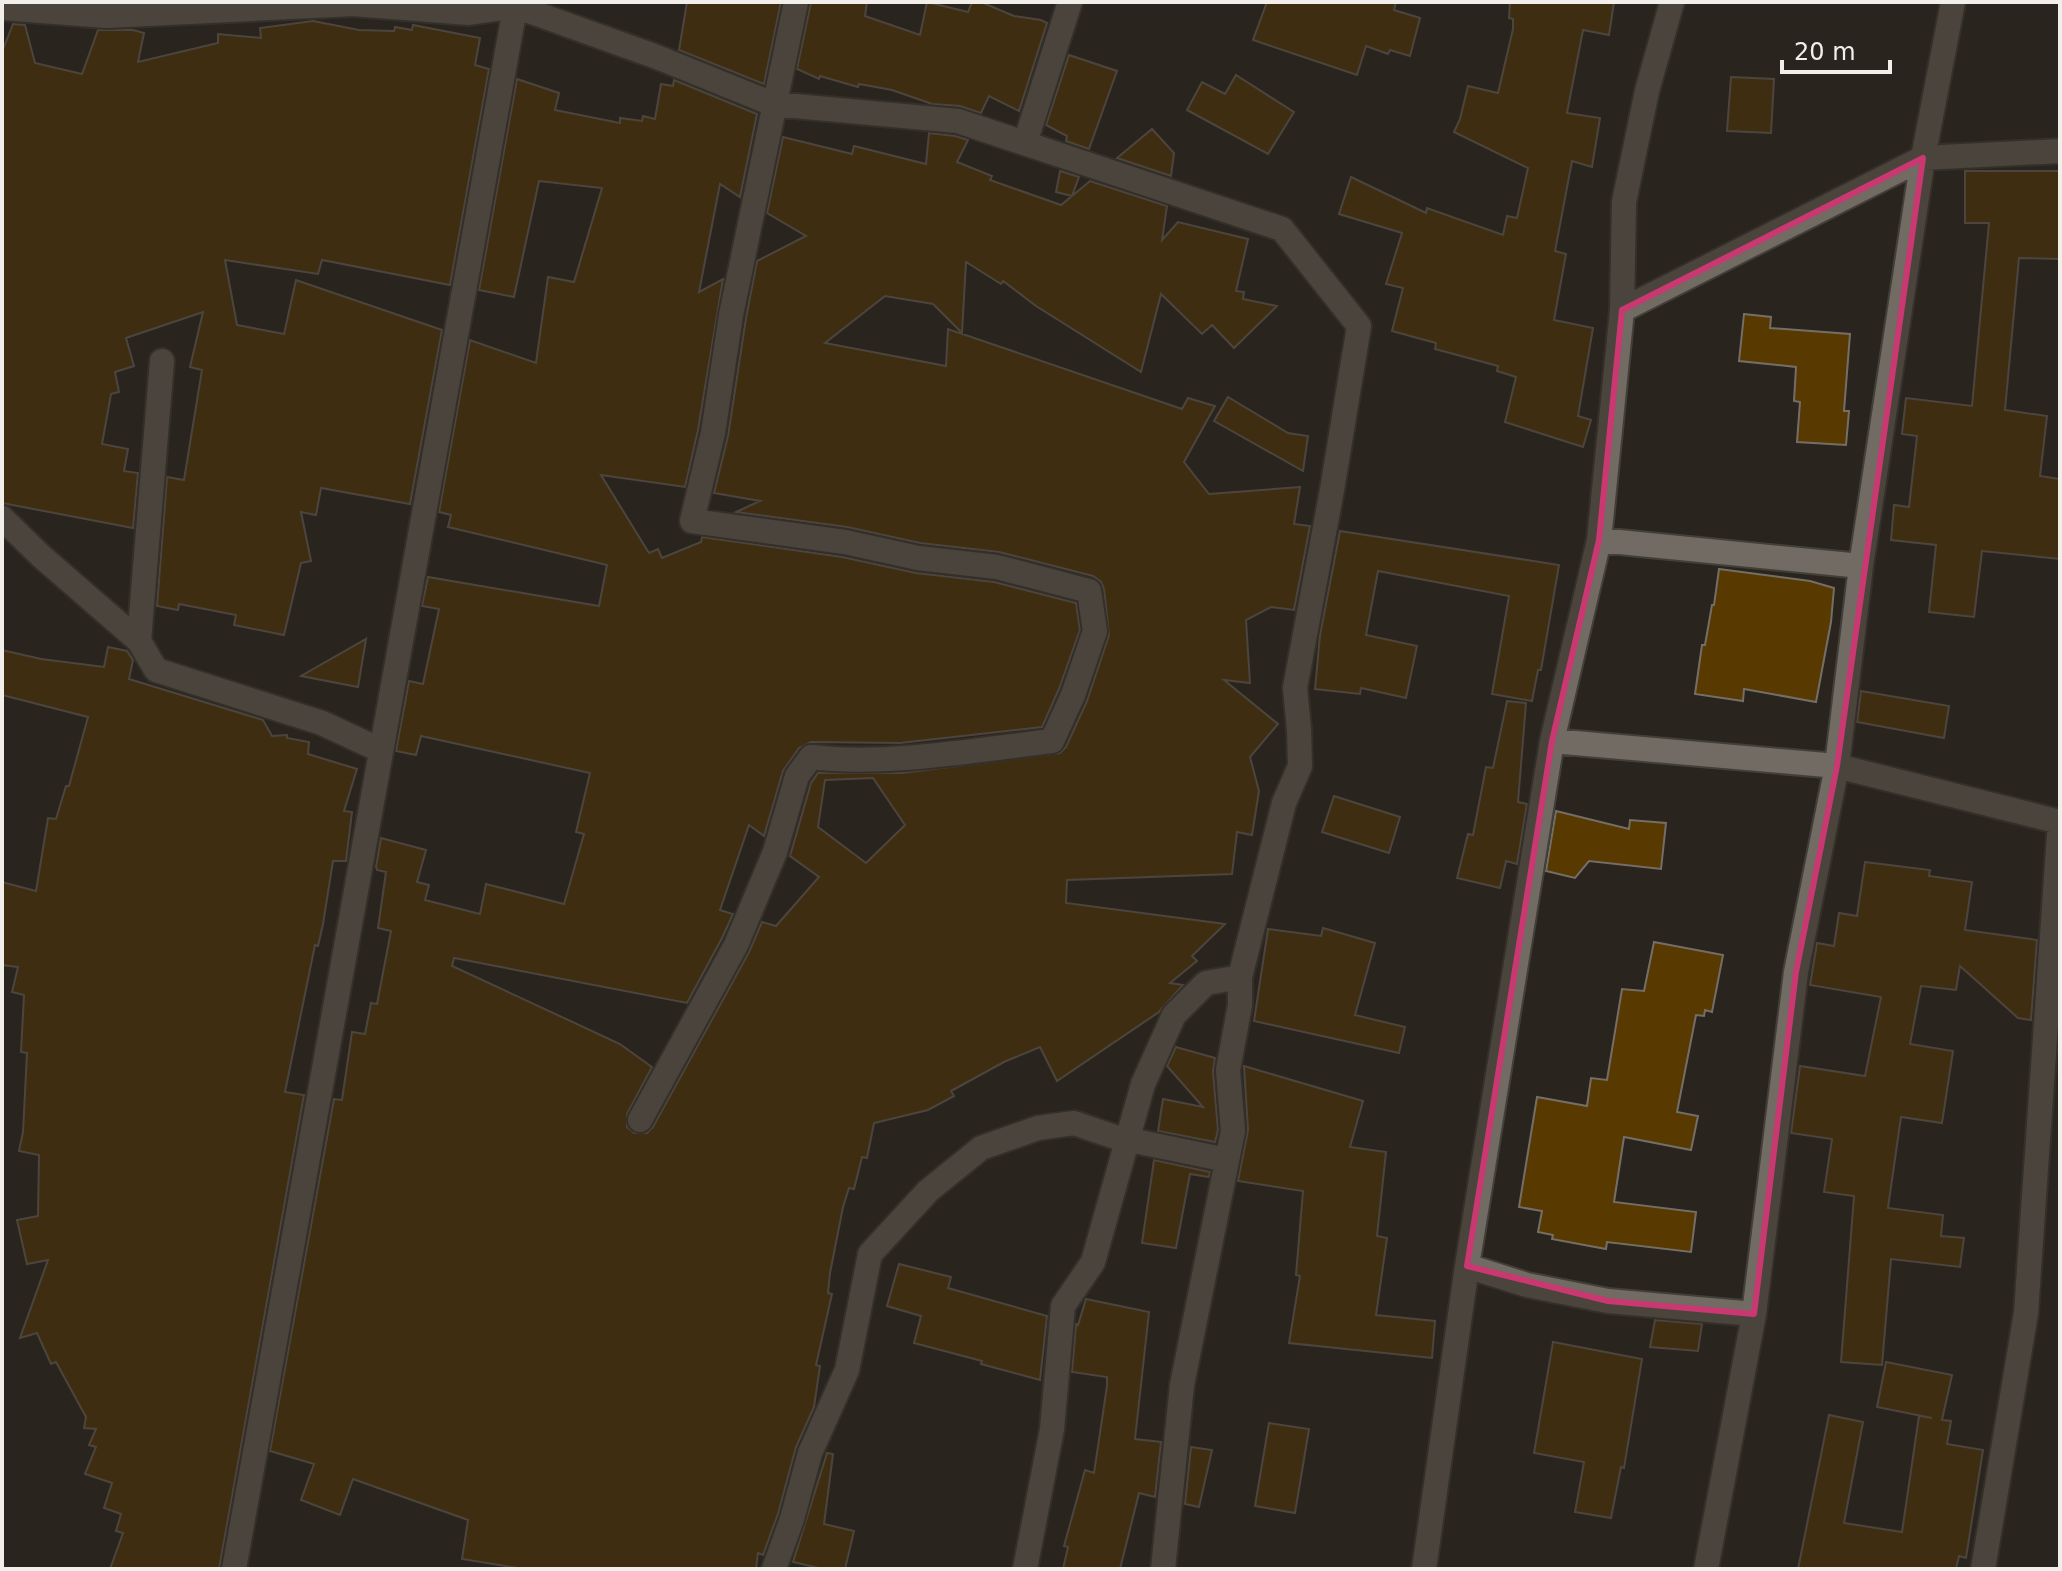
<svg xmlns="http://www.w3.org/2000/svg" width="2062" height="1571" viewBox="0 0 2062 1571" font-family="'DejaVu Sans',sans-serif">
  <rect width="100%" height="100%" fill="#29241d"/>
  <!-- building -->
  <path fill="#583900" stroke="#756e67" stroke-width="2" fill-rule="evenodd" d="M687,2H781L764,84L679,50Z
    M811,2H867L865,16L920,35L927,2L968,12L972,2H981L1014,16L1041,20L1047,23L1019,111L989,96L981,113L960,106L932,104L892,90L859,84L858,87L820,76L819,79L797,69Z
    M1267,2H1396L1394,10L1420,18L1410,56L1390,50L1388,54L1366,46L1357,75L1253,40Z
    M1510,2H1614L1609,35L1583,30L1567,113L1600,118L1592,167L1572,161L1555,251L1566,254L1554,320L1593,328L1578,416L1591,420L1583,447L1505,422L1516,377L1497,371L1498,366L1435,349L1436,343L1392,331L1403,288L1386,284L1402,233L1339,214L1351,177L1426,213L1427,208L1503,235L1507,216L1517,218L1528,168L1454,132L1460,119L1468,86L1498,93L1513,29V19L1509,18Z
    M313,21L359,30L394,31L395,27L412,30L413,25L480,38L475,65L489,69L450,285L322,260L318,274L225,260L237,325L284,334L296,280L442,330L410,504L321,488L316,515L301,512L311,561L301,563L284,635L234,625L236,615L179,604L178,610L157,606L167,477L184,480L202,370L190,367L203,312L126,338L134,366L115,372L119,392L111,394L102,444L128,449L124,471L138,473L133,528L2,503V52L13,24L25,25L35,63L82,74L98,30H133L144,33L138,62L218,43V34L261,38L260,28Z
    M1069,55L1117,71L1089,149L1066,141L1067,136L1046,125Z
    M1236,75L1294,112L1268,154L1187,110L1202,82L1225,94Z
    M1731,77L1774,79L1771,133L1727,131Z
    M517,79L559,93L555,110L620,123V118L642,121L643,116L655,119L661,84L673,86L674,80L757,114L740,197L720,184L699,292L723,279L698,430L685,487L601,475L649,553L658,549L662,558L701,542L702,537L842,557L916,573L994,582L1076,603L1080,630L1059,689L1042,727L900,743L811,742L799,748L783,771L764,836L749,825L720,910L733,914L722,938L687,1003L454,958L452,966L620,1044L652,1067L627,1114V1127L634,1133H647L653,1127L749,952L762,922L776,926L819,877L790,856L811,783L818,773H902L1060,753L1066,747L1087,701L1109,635L1104,589L1101,582L1093,576L999,552L920,543L847,527L736,512L760,501L714,493L728,436L746,318L757,261L806,236L767,213L783,137L852,154L854,146L926,164L929,133L955,136L968,140L957,162L992,176L990,180L1061,205L1090,181L1167,206L1162,240L1178,222L1248,239L1236,291L1244,292L1243,299L1277,306L1234,348L1212,325L1202,334L1161,294L1141,372L1036,306L1003,281L1001,284L966,262L962,333L933,304L885,296L825,343L946,366L948,329L1182,409L1188,398L1215,406L1184,462L1209,494L1300,487L1294,524L1310,526L1294,610L1271,607L1246,620L1250,683L1224,680L1278,724L1250,757L1259,791L1252,835L1237,832L1232,874L1067,880L1066,903L1225,924L1192,956L1197,961L1170,983L1183,985L1159,1012L1057,1081L1040,1047L1004,1062L951,1091L954,1096L928,1110L874,1123L867,1158L862,1157L854,1189L849,1188L843,1207L830,1273L828,1293L832,1294L816,1365L820,1366L814,1407L796,1447L778,1514L763,1555L758,1553L756,1569H524L462,1559L468,1520L353,1479L340,1515L301,1500L314,1464L270,1451L334,1099L342,1100L352,1032L365,1034L371,1003L377,1004L391,931L378,928L386,872L377,870L376,867L381,838L426,850L417,882L429,885L425,900L480,914L486,884L564,904L584,834L576,832L590,773L421,736L416,755L396,751L409,681L423,684L439,609L422,606L428,577L599,606L607,565L448,527L451,515L439,512L470,340L536,363L548,277L574,282L602,188L539,181L514,297L479,290ZM873,778L905,825L866,863L818,827L825,780Z
    M1152,129L1174,153L1171,176L1117,158Z
    M1060,171L1079,177L1072,196L1056,192Z
    M1965,171H2060V259L2019,258L2005,410L2047,416L2040,476L2060,479V559L1982,551L1974,617L1929,612L1936,545L1891,540L1894,505L1909,507L1917,436L1902,434L1906,398L1972,406L1989,223H1965Z
    M1744,314L1771,317L1770,328L1850,334L1844,411H1849L1846,445L1797,442L1800,402L1794,401L1796,367L1739,361Z
    M1228,397L1288,433L1308,436L1303,471L1214,421Z
    M1340,531L1559,565L1541,670H1538L1532,701L1492,694L1509,596L1378,571L1366,635L1417,646L1406,698L1361,688L1360,694L1315,689L1320,635Z
    M1719,569L1810,581L1834,588L1831,622L1816,702L1744,689L1743,701L1695,694L1702,645H1705L1712,605H1714Z
    M366,639L358,687L301,676Z
    M108,647L127,651L133,660L129,679L263,720L272,736L287,735V738L309,742L308,754L357,769L344,811L352,812L346,861H333L323,924L318,946L315,945L285,1092L304,1095L219,1569H110L123,1533L116,1531L121,1514L104,1508L112,1483L85,1474L96,1447L89,1445L96,1429L84,1428L86,1417L56,1362L51,1364L37,1333L20,1338L48,1260L27,1264L17,1220L38,1216L39,1155L19,1151L23,1132L27,1053L21,1052L24,995L12,992L18,967L2,965V882L36,891L48,818L56,819L66,786H69L88,717L2,695V650L41,659L104,667Z
    M1861,691L1949,706L1944,738L1857,722Z
    M1507,701L1526,703L1518,802L1527,804L1517,864L1506,861L1500,888L1457,878L1468,834L1473,835L1486,767L1493,768Z
    M1334,796L1400,817L1389,853L1322,832Z
    M1556,811L1629,829L1630,820L1666,823L1661,869L1589,861L1575,878L1546,871Z
    M1865,862L1930,870L1929,876L1972,882L1965,930L2037,940L2031,1020L2018,1018L1960,966L1956,990L1921,986L1910,1044L1953,1051L1942,1123L1901,1117L1888,1208L1943,1215L1941,1236L1964,1238L1960,1267L1891,1259L1882,1365L1841,1362L1854,1196L1824,1192L1832,1139L1791,1133L1800,1066L1865,1076L1881,997L1810,985L1817,943L1834,946L1839,913L1857,916Z
    M1323,928L1375,943L1355,1015L1405,1027L1399,1053L1254,1021L1268,929L1321,936Z
    M1654,942L1723,955L1712,1012L1705,1010L1704,1016L1696,1015L1677,1112L1698,1116L1691,1150L1624,1137L1614,1202L1696,1212L1691,1252L1607,1242L1606,1249L1552,1239L1553,1235L1538,1232L1542,1211L1519,1207L1537,1097L1587,1106L1591,1078L1607,1080L1622,989L1644,991Z
    M1176,1047L1215,1058L1213,1071L1218,1130L1215,1142L1158,1131L1163,1099L1203,1107L1167,1066Z
    M1244,1066L1363,1101L1350,1147L1386,1152L1377,1236L1387,1238L1376,1315L1435,1321L1432,1358L1289,1343L1300,1276L1296,1275L1303,1191L1238,1181L1248,1130Z
    M1154,1160L1210,1172L1209,1177L1190,1174L1176,1248L1142,1243Z
    M899,1264L951,1277L948,1288L1047,1316L1040,1380L981,1364L982,1361L914,1343L921,1316L887,1306Z
    M1086,1299L1149,1312L1135,1439L1161,1442L1155,1497L1139,1493L1120,1569H1063L1068,1547L1064,1546L1085,1470L1094,1473L1107,1386V1377L1072,1372L1076,1324L1078,1325Z
    M1655,1320L1702,1324L1698,1351L1650,1347Z
    M1553,1342L1642,1359L1624,1468L1621,1467L1611,1518L1575,1512L1584,1462L1534,1453Z
    M1886,1362L1952,1375L1942,1420L1951,1421L1947,1444L1983,1450L1966,1558L1959,1556L1956,1569H1798L1829,1415L1863,1422L1844,1523L1902,1532L1919,1416L1932,1418L1877,1407Z
    M1269,1423L1309,1429L1295,1513L1255,1506Z
    M1191,1447L1212,1450L1199,1507L1185,1504Z
    M827,1453L833,1454L824,1524L854,1531L845,1569H823L793,1562Z"/>
  <g fill="none" stroke-linecap="round" stroke-linejoin="round">
    <!-- street casing -->
    <g stroke="#423f39" stroke-width="28">
      <path id="street" d="M2,8L107,16L353,4L469,13L515,6L657,57L773,104L958,121L1282,229L1359,326L1332,490L1295,688L1299,729L1300,766L1284,803L1240,977V1005L1228,1070L1233,1131L1182,1385L1163,1569
        M1025,143L1070,2
        M1622,310L1624,202L1647,91L1672,2
        M2,518L41,556L139,641L156,670L322,723L380,750
        M1599,540L1861,566
        M139,641L162,361
        M1552,741L1837,766L2060,822
        M640,1120L736,945L775,852L797,776L811,757C887,766 976,750 1052,741L1073,695L1095,631L1089,591L997,567L918,558L845,542L692,521L713,433L731,315L796,2
        M1467,1266L1527,1285L1608,1301L1754,1314
        M234,1569L516,2
        M774,1569L792,1519L810,1453L847,1370L870,1254L928,1191L981,1148L1038,1128L1074,1123L1115,1137L1227,1160
        M1025,1569L1052,1429L1063,1306L1093,1262L1143,1084L1174,1015L1206,983L1240,977
        M1424,1569L1467,1266L1552,741L1599,540L1622,310L1923,158L2060,151
        M1706,1569L1754,1314L1796,972L1837,766L1861,566L1923,158L1953,2
        M1983,1569L2026,1313L2060,821"/>
    </g>
    <!-- street -->
    <use href="#street" stroke="#716b63" stroke-width="24"/>
  </g>
  <!-- marked area -->
  <path d="M0 0H2062V1571H0ZM1923,158L1837,766L1796,972L1754,1314L1608,1301L1467,1266L1552,741L1599,540L1622,310Z" fill="#29241d" fill-opacity=".55" fill-rule="evenodd"/>
  <path fill="none" stroke="#c93870" stroke-width="6" stroke-linejoin="round" d="M1923,158L1837,766L1796,972L1754,1314L1608,1301L1467,1266L1552,741L1599,540L1622,310Z"/>
  <!-- border -->
  <rect width="2062" height="1571" fill="none" stroke="#f2efea" stroke-width="8"/>
  <!-- scale -->
  <path d="M1782 60v12h108v-12" fill="none" stroke="#f2efea" stroke-width="4"/>
  <text x="1794" y="60" font-size="24" fill="#f2efea" stroke="#29241d" stroke-width="6" paint-order="stroke">20 m</text>
</svg>
